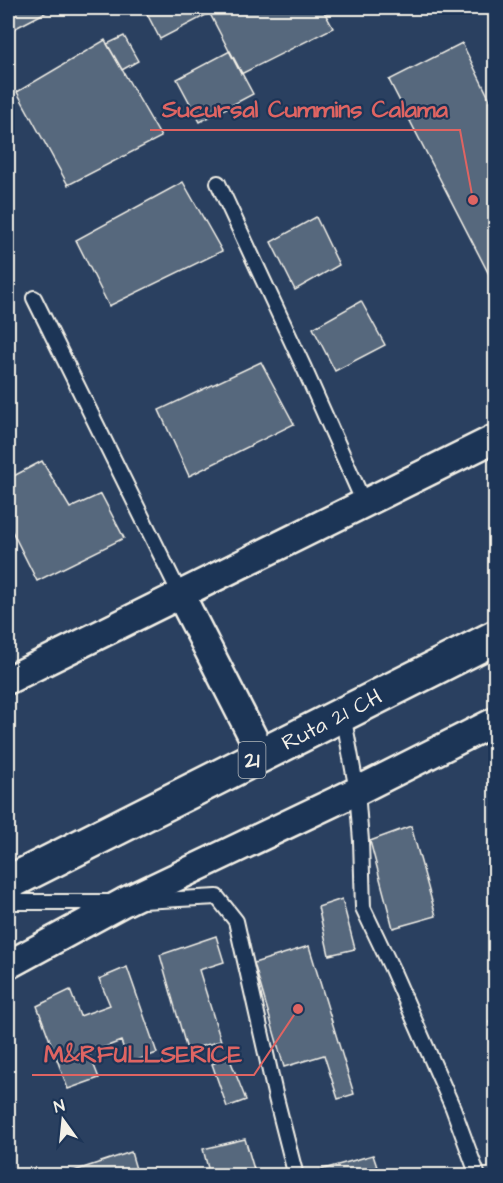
<svg xmlns="http://www.w3.org/2000/svg" width="503" height="1183" viewBox="0 0 503 1183" font-family="'Architects Daughter',sans-serif">
  <rect width="100%" height="100%" fill="#2a4060"/>
  <filter id="ink" filterUnits="userSpaceOnUse"><feTurbulence type="fractalNoise" baseFrequency=".0167" numOctaves="2"/><feDisplacementMap in="SourceGraphic" scale="12" xChannelSelector="R" yChannelSelector="G"/><feConvolveMatrix kernelMatrix="1 2 1 2 8 2 1 2 1" color-interpolation-filters="sRGB"/></filter>
  <g filter="url(#ink)">
    <!-- building -->
    <path fill="#56677d" stroke="#f4f1e8" stroke-width="1.5" d="M8,8H54L8,32Z
      M144,8H207L210,13L160,39Z
      M207,8H322L333,28L241,74Z
      M124,36L138,61L122,70L107,44Z
      M105,40L161,137L68,185L17,92Z
      M462,43L496,112V288L389,80Z
      M230,51L253,94L200,122L177,79Z
      M183,182L222,251L109,306L76,240Z
      M316,217L339,265L295,290L271,242Z
      M361,301L385,345L335,371L313,328Z
      M261,362L294,424L189,476L159,410Z
      M42,461L70,508L101,494L124,538L37,581L8,523V479Z
      M411,826L436,916L393,928L370,841Z
      M342,899L355,949L329,955L318,907Z
      M216,936L224,962L199,970L221,1041L187,1050L160,955Z
      M309,946L354,1094L338,1099L324,1055L284,1067L254,963Z
      M127,967L157,1053L129,1063L121,1041L89,1053L99,1078L68,1089L37,1006L70,990L80,1016L110,1005L99,979Z
      M496,1020V1047L489,1022Z
      M229,1057L246,1100L227,1107L212,1064Z
      M245,1139L256,1176H210L203,1149Z
      M131,1152L138,1176H59Z
      M373,1155L380,1176H314L313,1172Z"/>
    <g fill="none" stroke-linecap="round" stroke-linejoin="round">
      <!-- service casing -->
      <g stroke="#f4f1e8" stroke-width="18">
        <path id="service" d="M218,183L304,368L364,503
          M34,298L180,594
          M343,714L357,791L361,841L363,908L392,969L453,1108L478,1176
          M142,901L217,897L236,921L276,1098L296,1176
          M8,902H114"/>
      </g>
      <!-- minor casing -->
      <g stroke="#f4f1e8" stroke-width="32">
        <path id="minor" d="M180,594L262,755
          M8,680L496,438
          M8,965L124,902L357,791L496,721"/>
      </g>
      <!-- trunk casing -->
      <g stroke="#f4f1e8" stroke-width="38">
        <path id="trunk" d="M8,883L496,637"/>
      </g>
      <!-- service -->
      <use href="#service" stroke="#1d3557" stroke-width="14"/>
      <!-- minor -->
      <use href="#minor" stroke="#1d3557" stroke-width="27"/>
      <!-- trunk -->
      <use href="#trunk" stroke="#1d3557" stroke-width="33"/>
    </g>
  </g>
  <g text-anchor="middle" dominant-baseline="central" stroke-width="4.5" stroke-linejoin="round" paint-order="stroke">
    <!-- shield labels -->
    <rect fill="#1d3557" stroke="#b4b9bc" stroke-width="1.5" x="238.5" y="742" width="27" height="36" rx="4.5"/>
    <g font-size="21" font-weight="bold" fill="#f4f1e8">
      <text x="252" y="760">21</text>
    </g>
    <!-- street labels -->
    <g font-size="22" fill="#f4f1e8" stroke="#1d3557">
      <text transform="translate(332 720) rotate(-27)">Ruta 21 CH</text>
    </g>
  </g>
  <!-- callouts -->
  <path fill="none" stroke="#df6462" stroke-width="2" d="M473 200L460 130H150M298 1009L254 1075H32"/>
  <g fill="#df6462" stroke="#1d3557" stroke-width="2">
    <circle cx="473" cy="200" r="6"/>
    <circle cx="298" cy="1009" r="6"/>
  </g>
  <g font-size="24" text-anchor="middle" font-weight="bold" fill="#df6462" stroke="#1d3557" stroke-width="4.5" stroke-linejoin="round" paint-order="stroke">
    <text x="305" y="117">Sucursal Cummins Calama</text>
    <text x="143" y="1062">M&amp;RFULLSERICE</text>
  </g>
  <!-- margin -->
  <rect width="503" height="1183" fill="none" stroke="#1d3557" stroke-width="30"/>
  <rect x="15" y="15" width="473" height="1153" fill="none" stroke="#f4f1e8" stroke-width="2" filter="url(#ink)"/>
  <!-- north arrow -->
  <g transform="translate(63 1120) rotate(345)" stroke="#1d3557" stroke-width="4.5" paint-order="stroke">
  <path d="M0-4.5L10 22L0 15L-10 22Z" fill="#f4f1e8"/>
  <text y="-9" font-size="16" font-weight="bold" text-anchor="middle" fill="#f4f1e8">N</text>
  </g>
</svg>
